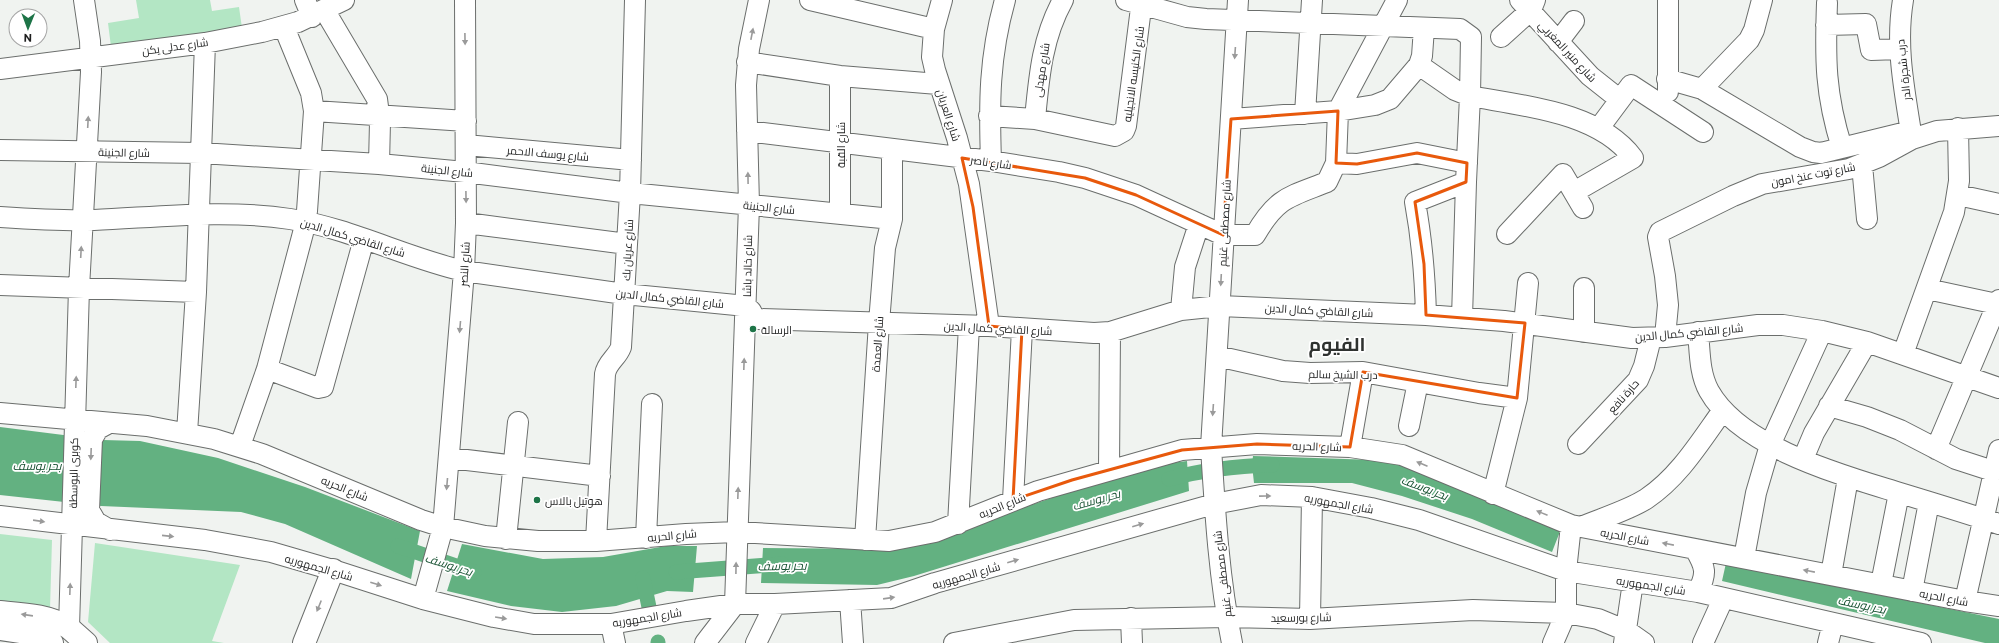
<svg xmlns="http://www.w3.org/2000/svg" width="1999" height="643" viewBox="0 0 1999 643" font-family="Commissioner,Cairo,sans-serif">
  <rect width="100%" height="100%" fill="#f0f3f0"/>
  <!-- green -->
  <path fill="#b3e6c4" d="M136,0H210L212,11L239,7L242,28L111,47L108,23L139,18Z
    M0,534L52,540L50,609L0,604Z
    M95,543L240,565L212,641L224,643H110L88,622Z"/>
  <!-- water -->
  <path fill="#63b181" d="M0,427L103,440L140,441L218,458L305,487L420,531L411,579L285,524L241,512L101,506L0,495Z
    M1253,456L1375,460L1406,464L1561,529L1552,552L1472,519L1402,496L1352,483H1254L1252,465Z
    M1187,461L1189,491L914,576L877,585L761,583L763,548L890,549L957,530L1146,466Z
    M462,544L543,559L603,557L666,546H697L693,592L667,591L616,606L562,612L511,606L447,591Z
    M1726,563L1999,619V643H1985L1722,581Z"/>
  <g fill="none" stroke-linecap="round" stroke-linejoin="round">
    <!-- canal -->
    <path stroke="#63b181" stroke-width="15" d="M1169,479C1202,470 1237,466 1272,465
      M398,546L474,572
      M676,572L782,564
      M643,578L650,612
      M658,642V643"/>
    <!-- minor casing -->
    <g stroke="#6b6e6c" stroke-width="22">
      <path id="minor" d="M305,0L312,17
        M810,0L934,29
        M942,0L934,29L932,57L935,70L957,138L969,184L989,326
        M1126,0L1187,17L1206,19L1460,29L1471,37L1470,96C1524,106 1599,112 1633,158L1574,192
        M1520,0L1590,76L1619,99
        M1903,0C1895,48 1905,92 1912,139
        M1827,3C1825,59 1825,94 1842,148
        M325,11L377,99L380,122L379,164
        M1826,25L1866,24L1871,50L1899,49
        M1501,37L1531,10L1535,0
        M1558,42L1574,21
        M747,62L840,76L938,84
        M1419,65L1455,90L1470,96L1466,182L1415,202C1422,240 1425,277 1426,315
        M0,69L205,43L262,32L298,22L344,0
        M1667,79L1702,89L1800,147L1813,152L1821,153L1911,131
        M1702,89L1749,40L1754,30L1762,0
        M1668,92V0
        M314,111L466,121
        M1305,114L1312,0
        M989,116L1035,119L1115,136L1124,131L1126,126L1142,0
        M1035,119C1039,77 1042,38 1063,0
        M1231,119L1338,111L1375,105L1390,99L1419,65L1422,56L1424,28
        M1599,128L1631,85L1703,132
        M747,131L991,161L1059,172L1085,178L1136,195L1223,235H1255C1277,197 1289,197 1327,182L1336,163L1338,111L1397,0
        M466,145L631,160
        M0,150L201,153L379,164L465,172L630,193L892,219
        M991,161C989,103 989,57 1005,0
        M1336,163L1357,164L1417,153L1467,163
        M1862,165L1867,219
        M1958,195L1999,204
        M840,214V76
        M0,217C31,219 63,221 94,220C160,217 225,209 290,219C350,228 406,258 464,271L624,294L746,306L751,311L754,317L758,319L989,326L1094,333L1110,332L1181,310L1220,306L1426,315L1504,321L1632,338L1665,337L1758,325H1783L1822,331L1867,342L1999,388
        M466,223L627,244
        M1507,234L1563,174L1583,208
        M0,285L196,292
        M1927,289L1997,304
        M1181,310L1185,267L1199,224
        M1462,318L1466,182
        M1584,332V288
        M1698,332C1700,351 1699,373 1709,391C1741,448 1842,475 1900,493C1933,503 1966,513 1999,524
        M1665,337L1668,305L1665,276L1658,237L1660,232L1733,196L1762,184L1849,169L1879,157L1912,139L1937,131L1999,126
        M1903,354L1954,212L1959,181L1958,128
        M1217,356L1283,371L1310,373L1363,372L1479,393L1517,398
        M267,369L318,388L323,387L364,239
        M1829,406L1867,417L1900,430L1956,459L1993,471
        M0,413L147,426L214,439L262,454L421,520L443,527L485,536L538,541H596L686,534L737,532L889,541L935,532L1038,491L1182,450L1257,444L1350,447L1402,455L1571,525L1965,601L1999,606
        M109,423L98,429L92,439L89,510L96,522L110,530
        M1409,426L1418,382
        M187,433L196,292L205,43
        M1578,444L1638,380L1644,366L1651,338
        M240,446L267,369L303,233L307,211L314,111L311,93L284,27
        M1350,447L1363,372
        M1936,449L1999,300
        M450,458L600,476
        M1803,459L1814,433L1867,342
        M1109,469L1110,332
        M1493,494L1517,398L1528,283
        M1013,500L1022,329
        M0,516L205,540L271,552L333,570L423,599L494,617L534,624H611L686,611L735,604H775L891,598L935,583L1214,504L1261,495L1312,497L1371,508L1419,520L1566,571L1698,592L1921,643
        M958,524L969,326
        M1581,527C1600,519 1629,510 1646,499C1679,477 1700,442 1723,410
        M646,538L652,404
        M506,539L518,422
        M865,540L879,323L885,248L892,219V149
        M596,541L605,374C607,362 617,358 621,347L630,193L635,0
        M1695,549C1706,568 1707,573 1698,592
        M1744,558L1756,493L1770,445L1822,331
        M1831,575L1848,478
        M1881,584L1899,493
        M1912,591L1929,502
        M423,599L443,527L464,271L466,223L465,0
        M850,600L853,643
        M1965,601L1999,450
        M1131,618L1132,643
        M1310,619L1312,497
        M611,624L615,643
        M69,628L79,288L91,72L90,41L84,0
        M705,643L735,604L749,205L746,85L749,49L759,0
        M756,643L775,604
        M954,643L1074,620L1227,617L1310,619L1473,610L1566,613L1598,619L1627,631L1644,643
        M1232,643C1219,579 1215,512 1211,447L1238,0
        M1553,643L1566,613V571L1571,525
        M1624,643L1633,582
        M1703,643L1723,599
        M1828,643L1833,623"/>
    </g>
    <!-- major casing -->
    <g stroke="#6b6e6c" stroke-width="24">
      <path id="major" d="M0,612C22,614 50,615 69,628C75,633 80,638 86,643
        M0,629L34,634L52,643
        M304,643L333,570"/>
    </g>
    <!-- minor -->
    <use href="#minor" stroke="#fff" stroke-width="20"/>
    <!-- major -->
    <use href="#major" stroke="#fff" stroke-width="22"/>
  </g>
  <!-- one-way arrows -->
  <defs><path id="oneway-solid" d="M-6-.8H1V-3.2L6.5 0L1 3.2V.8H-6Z"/></defs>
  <g fill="#9a9a9a">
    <use href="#oneway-solid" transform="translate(752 34) rotate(-79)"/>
    <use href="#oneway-solid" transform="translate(465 39) rotate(89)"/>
    <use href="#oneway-solid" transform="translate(1235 53) rotate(94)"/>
    <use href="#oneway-solid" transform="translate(88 122) rotate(-87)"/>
    <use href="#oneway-solid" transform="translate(748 178) rotate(-91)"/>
    <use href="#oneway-solid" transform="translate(466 197) rotate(89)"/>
    <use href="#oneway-solid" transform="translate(81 252) rotate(-87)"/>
    <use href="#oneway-solid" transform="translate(1221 280) rotate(93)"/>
    <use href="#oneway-solid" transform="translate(460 327) rotate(95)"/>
    <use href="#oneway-solid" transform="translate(744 364) rotate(-88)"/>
    <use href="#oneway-solid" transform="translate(76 382) rotate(-88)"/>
    <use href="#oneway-solid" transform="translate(1213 410) rotate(94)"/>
    <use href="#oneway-solid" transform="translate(91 454) rotate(92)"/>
    <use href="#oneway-solid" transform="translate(1422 464) rotate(-157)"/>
    <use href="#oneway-solid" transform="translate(447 484) rotate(95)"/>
    <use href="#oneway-solid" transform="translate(738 493) rotate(-88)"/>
    <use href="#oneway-solid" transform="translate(1265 496) rotate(-1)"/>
    <use href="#oneway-solid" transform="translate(1542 513) rotate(-158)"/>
    <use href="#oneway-solid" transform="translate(39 521) rotate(8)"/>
    <use href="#oneway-solid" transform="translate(1138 525) rotate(-16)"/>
    <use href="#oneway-solid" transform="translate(168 536) rotate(6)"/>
    <use href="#oneway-solid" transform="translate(1668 544) rotate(-169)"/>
    <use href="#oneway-solid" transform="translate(1013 561) rotate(-16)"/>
    <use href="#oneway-solid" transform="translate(736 568) rotate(-89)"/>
    <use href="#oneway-solid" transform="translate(1809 571) rotate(-169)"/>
    <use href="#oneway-solid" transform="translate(376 584) rotate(18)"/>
    <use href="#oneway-solid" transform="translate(70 589) rotate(-88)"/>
    <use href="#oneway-solid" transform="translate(889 598) rotate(-8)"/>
    <use href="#oneway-solid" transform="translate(319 606) rotate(112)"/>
    <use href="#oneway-solid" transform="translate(27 615) rotate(-172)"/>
    <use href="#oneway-solid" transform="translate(501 618) rotate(9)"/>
  </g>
  <!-- marked area -->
  <path fill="none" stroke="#e8590c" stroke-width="3" stroke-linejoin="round" d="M1338,111L1336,163L1357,164L1417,153L1467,163L1466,182L1415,202L1424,264L1426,315L1525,323L1517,398L1363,372L1350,447L1257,444L1182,450L1072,480L1013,500L1022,329L989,326L973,207L962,158L1085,178L1136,195L1223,235L1231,119Z"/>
  <!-- markers -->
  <g fill="#1d7447" stroke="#fff" stroke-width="1.5">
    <circle cx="753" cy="329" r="4"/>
    <circle cx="537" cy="500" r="4"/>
  </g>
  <g text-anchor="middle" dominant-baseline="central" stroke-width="3.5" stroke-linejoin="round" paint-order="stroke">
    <!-- street labels -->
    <g font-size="11" fill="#1e1f1f" stroke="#fff">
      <text transform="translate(175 46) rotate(-8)">شارع عدلى يكن</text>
      <text transform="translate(1568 51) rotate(47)">شارع منير المغربي</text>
      <text transform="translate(1041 70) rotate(-81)">شارع مهدلى</text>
      <text transform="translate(1903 70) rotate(-96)">درب شجرة الدر</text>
      <text transform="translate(1133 74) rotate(-82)">شارع الكنيسه الانجيليه</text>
      <text transform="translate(949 115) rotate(72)">شارع العريان</text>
      <text transform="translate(840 145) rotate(-90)">شارع القبة</text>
      <text transform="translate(124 152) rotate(1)">شارع الجنينة</text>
      <text transform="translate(548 153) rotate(5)">شارع يوسف الاحمر</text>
      <text transform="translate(991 162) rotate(8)">شارع ناصر</text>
      <text transform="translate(447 170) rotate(6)">شارع الجنينة</text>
      <text transform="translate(1813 174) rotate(-11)">شارع توت عنخ امون</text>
      <text transform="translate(769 207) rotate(6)">شارع الجنينة</text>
      <text transform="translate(1224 223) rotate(-87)">شارع مصطفى غنيم</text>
      <text transform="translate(353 237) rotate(17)">شارع القاضي كمال الدين</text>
      <text transform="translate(627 250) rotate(-87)">شارع عريان بك</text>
      <text transform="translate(464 264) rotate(-87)">شارع النصر</text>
      <text transform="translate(747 266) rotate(-89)">شارع خالد باشا</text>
      <text transform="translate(670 298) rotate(6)">شارع القاضي كمال الدين</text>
      <text transform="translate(1319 310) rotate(3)">شارع القاضي كمال الدين</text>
      <text transform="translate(998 328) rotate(3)">شارع القاضي كمال الدين</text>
      <text transform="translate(1689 332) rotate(-5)">شارع القاضي كمال الدين</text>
      <text transform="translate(877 344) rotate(-86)">شارع العمدة</text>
      <text transform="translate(1343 374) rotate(1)">درب الشيخ سالم</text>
      <text transform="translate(1623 396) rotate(-49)">حارة نافع</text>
      <text transform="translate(1317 446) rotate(2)">شارع الحريه</text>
      <text transform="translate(73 473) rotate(-89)">كوبرى البوسطة</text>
      <text transform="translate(345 488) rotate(22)">شارع الحريه</text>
      <text transform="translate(1339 503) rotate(10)">شارع الجمهوريه</text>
      <text transform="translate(1002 505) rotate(-22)">شارع الحريه</text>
      <text transform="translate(672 535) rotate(-5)">شارع الحريه</text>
      <text transform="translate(1625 536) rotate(11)">شارع الحريه</text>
      <text transform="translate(319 567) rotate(16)">شارع الجمهوريه</text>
      <text transform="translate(1222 574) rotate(-97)">شارع مصطفى غنيم</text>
      <text transform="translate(966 575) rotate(-16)">شارع الجمهوريه</text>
      <text transform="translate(1651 585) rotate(9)">شارع الجمهوريه</text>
      <text transform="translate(1944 597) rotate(11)">شارع الحريه</text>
      <text transform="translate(647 617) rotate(-9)">شارع الجمهوريه</text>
      <text transform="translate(1301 617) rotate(-1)">شارع بورسعيد</text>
    </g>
    <!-- poi labels -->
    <g font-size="11" fill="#1e1f1f" stroke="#fff" text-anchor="start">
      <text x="761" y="329">الرسالة</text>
      <text x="545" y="500">هوتيل بالاس</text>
    </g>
    <!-- water labels -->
    <g font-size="12" font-style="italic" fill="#175132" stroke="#fff">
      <text x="37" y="465">بحر يوسف</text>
      <text transform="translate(1425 487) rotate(21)">بحر يوسف</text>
      <text transform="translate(1096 499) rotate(-16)">بحر يوسف</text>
      <text transform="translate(449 564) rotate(18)">بحر يوسف</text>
      <text transform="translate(782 565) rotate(-1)">بحر يوسف</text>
      <text transform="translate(1862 604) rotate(12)">بحر يوسف</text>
    </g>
    <!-- town labels -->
    <g font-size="19" font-weight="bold" fill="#2f3230" stroke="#fff">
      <text x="1337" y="343">الفيوم</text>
    </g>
  </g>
  <!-- north arrow -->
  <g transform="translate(28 28) rotate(181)"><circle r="19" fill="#ffffff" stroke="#a5a5a5"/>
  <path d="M0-3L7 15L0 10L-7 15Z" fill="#1d7447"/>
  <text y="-6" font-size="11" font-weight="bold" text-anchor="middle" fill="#1e1f1f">N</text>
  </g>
</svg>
